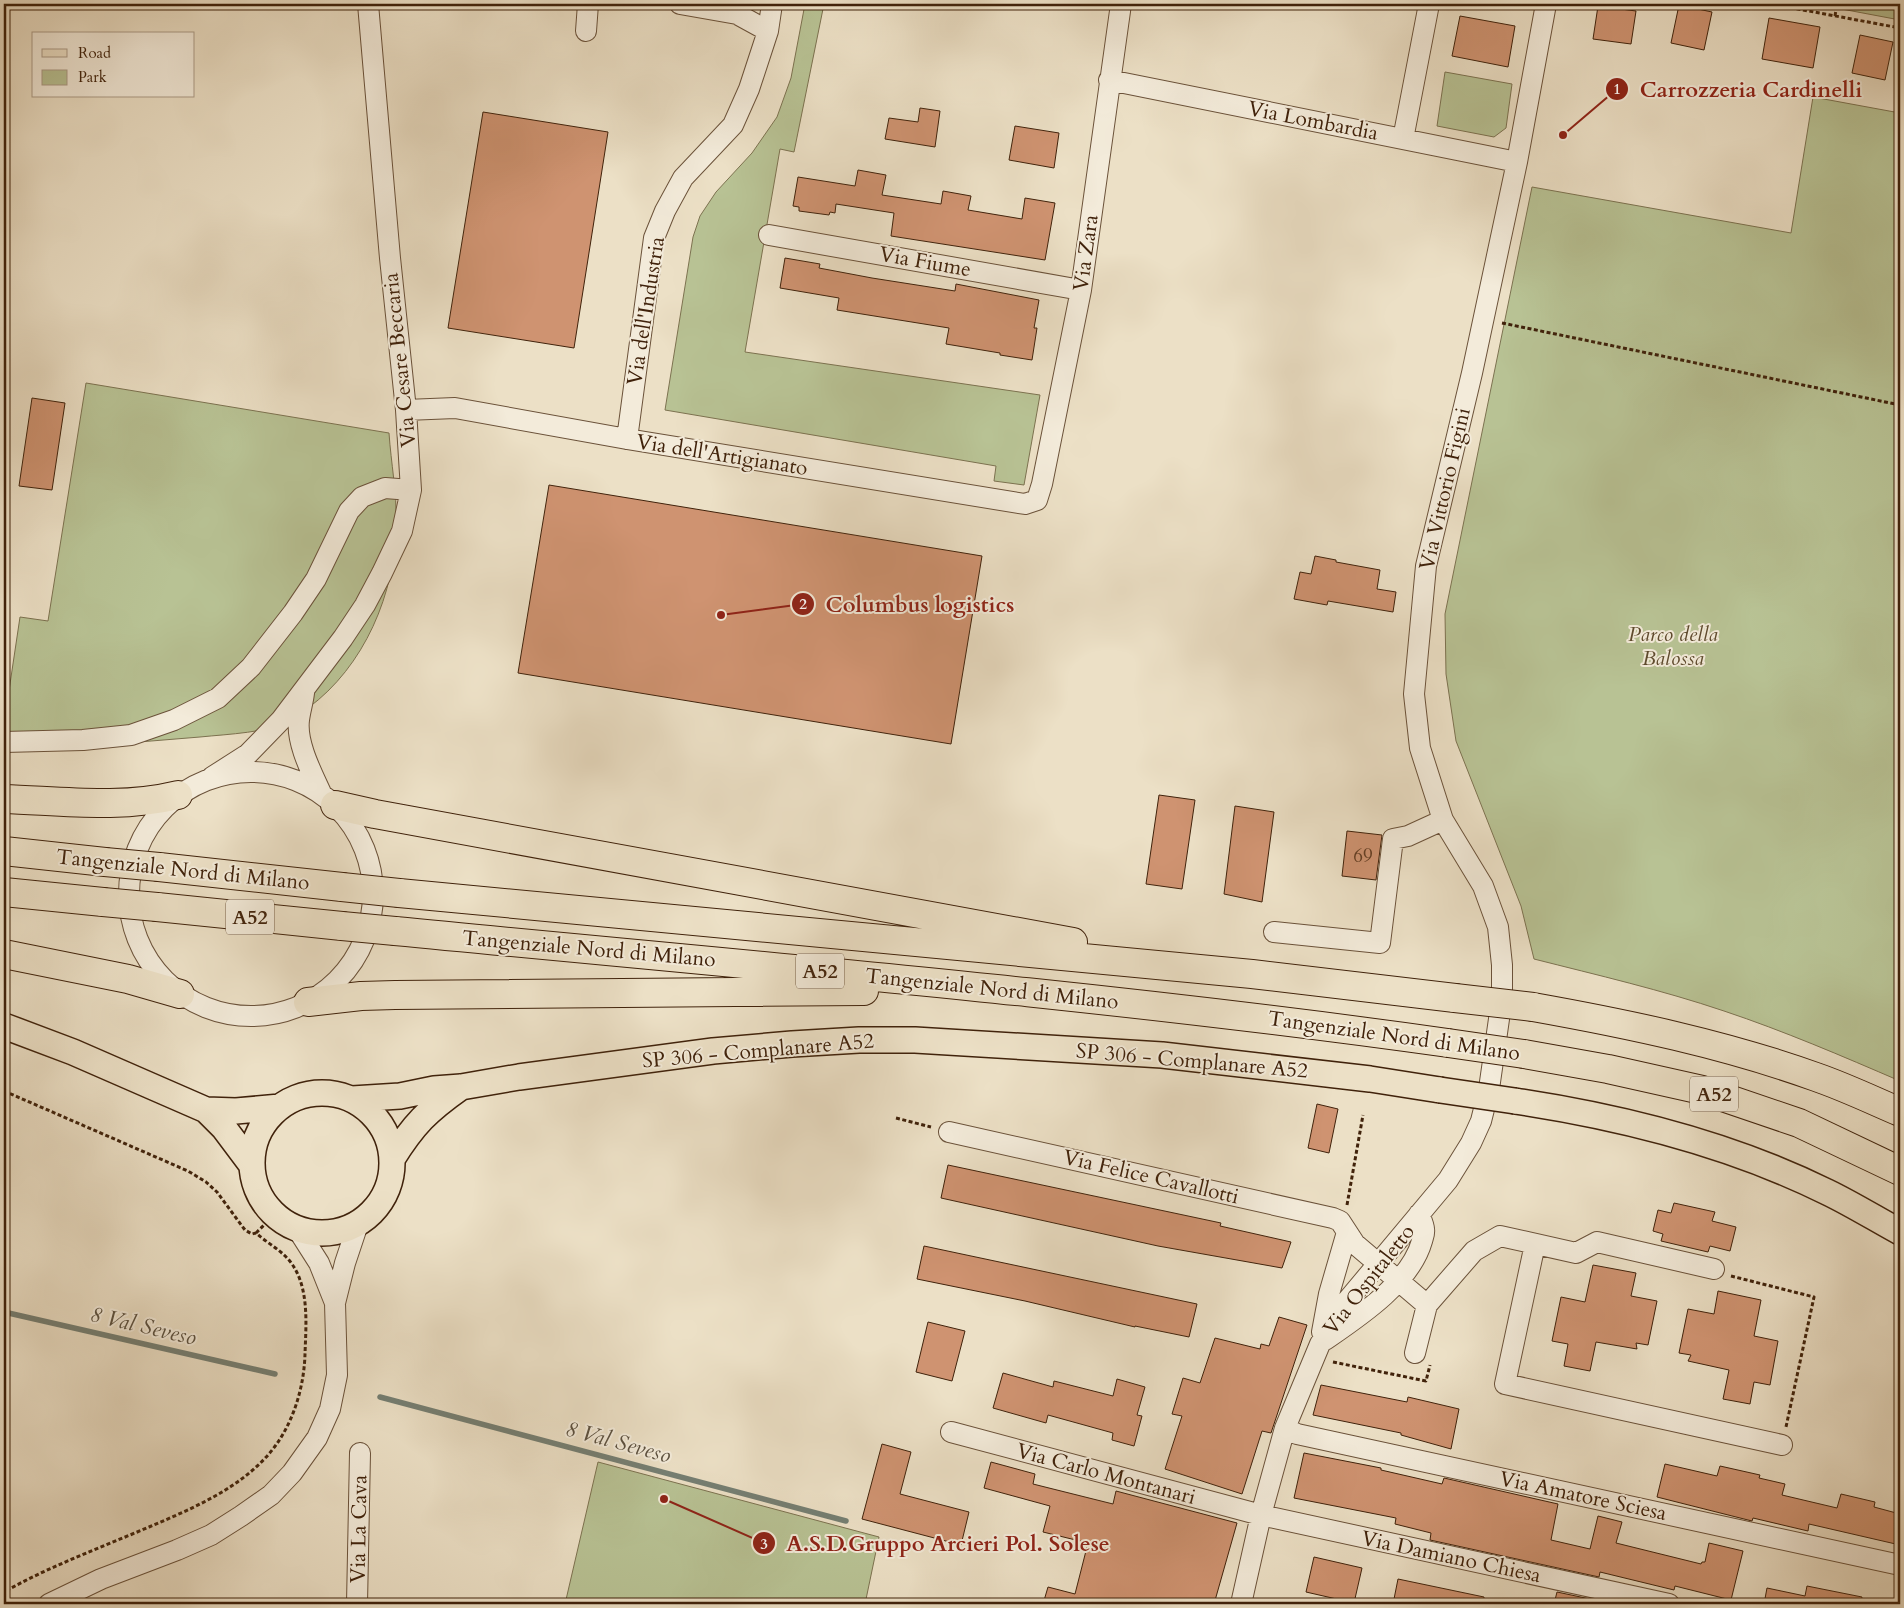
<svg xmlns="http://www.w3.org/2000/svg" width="1904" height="1608" viewBox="0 0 1904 1608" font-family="Cardo,serif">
  <rect width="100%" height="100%" fill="#ece0c6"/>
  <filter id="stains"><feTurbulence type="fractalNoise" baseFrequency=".004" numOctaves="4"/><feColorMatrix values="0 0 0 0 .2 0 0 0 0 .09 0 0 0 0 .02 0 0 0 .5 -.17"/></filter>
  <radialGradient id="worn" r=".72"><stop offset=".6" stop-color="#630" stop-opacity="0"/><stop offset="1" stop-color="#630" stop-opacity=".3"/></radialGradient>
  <!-- green -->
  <path fill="#b8c294" stroke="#7c7250" d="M805,4H824L794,152L780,149L745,352L1040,395L1024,485L994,481L996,466L665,410L693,237L700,216L716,192L752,153L777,117L791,78Z
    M1815,4H1900V20Z
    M1445,72L1512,84L1506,128L1494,137L1437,126Z
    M1813,97L1900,113V1081C1842,1056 1784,1031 1724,1011C1662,990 1597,975 1534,959L1521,906L1456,741L1446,674L1445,614L1532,187L1791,233Z
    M86,383L389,433C391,463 397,493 396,523C396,593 364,667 308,708C303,712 298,717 293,720C267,733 229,734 200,737C135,743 69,746 4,751V724L20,617L48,621Z
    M598,1462L879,1537L865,1604H565Z"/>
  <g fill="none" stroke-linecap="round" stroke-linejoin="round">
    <!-- stream -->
    <path stroke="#757f73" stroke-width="5.5" d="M4,1312L275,1374
      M380,1397L846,1521"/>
  </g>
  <!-- building -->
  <path fill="#cf9371" stroke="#40220b" d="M1679,5L1712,12L1704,50L1671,43Z
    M1598,6L1636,11L1631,44L1593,39Z
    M1460,16L1515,26L1508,67L1452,56Z
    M1769,18L1820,27L1813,68L1762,59Z
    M1860,35L1893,42L1885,80L1852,73Z
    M920,108L940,111L935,147L885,139L889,118L918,122Z
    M483,112L608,132L574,348L448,328Z
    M1015,126L1059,133L1054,168L1009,160Z
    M858,170L886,175L882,195L941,204L943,191L971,196L968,210L1022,219L1025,198L1055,203L1045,260L891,236L894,213L836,204L835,213L830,212L829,215L799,211V207L793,206L798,177L855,186Z
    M785,258L820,264L819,268L872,278L955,291L956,284L1039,300L1034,328H1037L1032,360L1000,355V353L946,344L949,328L837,310L839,298L780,288Z
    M32,398L65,403L52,490L19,486Z
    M549,485L982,556L951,744L518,673Z
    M1315,556L1336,560V562L1380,570L1377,589L1396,592L1393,612L1328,601L1327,605L1294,599L1300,572L1311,574Z
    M1159,795L1195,800L1182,889L1146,884Z
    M1235,806L1274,812L1262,902L1224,894Z
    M1347,831L1382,835L1376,880L1342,876Z
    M1317,1104L1338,1109L1329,1153L1308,1148Z
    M948,1165L1221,1223L1220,1226L1291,1242L1282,1268L1158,1246L941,1198Z
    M1674,1203L1715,1212L1712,1221L1736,1227L1730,1251L1710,1246L1708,1252L1661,1241L1663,1234L1653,1231L1658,1210L1671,1213Z
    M924,1246L1197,1304L1189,1337L1135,1326V1327L1025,1301L917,1279Z
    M1593,1265L1636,1273L1631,1296L1657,1301L1648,1345L1636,1343L1637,1349L1596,1342L1590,1371L1564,1366L1568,1344L1552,1341L1561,1297L1585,1302Z
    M1718,1291L1761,1300L1754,1336L1778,1341L1770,1385L1754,1382L1750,1404L1723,1399L1729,1370L1688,1361L1691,1355L1679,1353L1688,1309L1714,1314Z
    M1279,1317L1307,1325L1271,1433L1262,1431L1242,1494L1165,1469L1182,1416L1172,1414L1183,1378L1200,1383L1215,1338L1260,1349L1261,1344L1269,1346Z
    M928,1322L965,1331L952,1381L916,1372Z
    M1003,1373L1053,1387L1054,1381L1113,1396L1117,1379L1145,1387L1137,1415L1142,1416L1134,1446L1112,1440L1113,1433L1048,1415L1046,1423L993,1408Z
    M1321,1385L1407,1402L1408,1397L1459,1409L1451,1449L1401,1435V1433L1313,1415Z
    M882,1444L911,1452L900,1494L969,1512L961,1545L862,1519Z
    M1304,1453L1381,1468V1470L1442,1484L1444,1478L1558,1504L1551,1540L1590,1549L1598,1516L1622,1522L1616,1543L1701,1564L1702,1562H1705L1709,1543L1743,1551L1731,1600L1675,1586L1674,1590L1600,1572L1599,1577L1430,1540L1431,1533L1395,1524L1396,1518L1294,1498Z
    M991,1462L1035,1474L1033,1484L1113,1504L1116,1491L1237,1523L1214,1604H1043L1048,1587L1075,1594L1088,1543L1043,1532L1050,1506L984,1488Z
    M1665,1464L1717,1476L1720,1466L1760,1475L1759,1478L1785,1484L1782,1495L1837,1508L1841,1494L1875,1502L1874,1507L1900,1514V1545L1809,1524L1808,1531L1753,1518L1752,1521L1657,1497Z
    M1314,1557L1362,1568L1354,1603L1306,1592Z
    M1398,1579L1484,1597V1604H1393Z
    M1807,1586L1862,1597L1861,1604H1764L1767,1588L1805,1596Z
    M1557,1592L1590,1599L1589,1604H1554Z"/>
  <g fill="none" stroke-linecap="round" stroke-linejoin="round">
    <!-- minor casing -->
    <g stroke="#6b523a" stroke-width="22">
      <path id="minor" d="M680,4L737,14L768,31
        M586,31L588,4
        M1109,80L1517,162
        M1403,139L1429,4
        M769,235L1081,290
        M406,410L455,408L627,439L1025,504L1037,500L1042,484L1081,290L1121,4
        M627,439L654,238L665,211L683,178L733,125L749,89L768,31L772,4
        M304,693C303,702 300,711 299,720C296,743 312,773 321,793
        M4,742L83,740L131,735L174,720L218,698L251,667L293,613L316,579L349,511L362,497L385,488L411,490
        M129 894a122 122 0 1 1 244 0a122 122 0 1 1-244 0Z
        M212,777L248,754L281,720L343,638L365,605L382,573L402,531L411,490L406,410L390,258L368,4
        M1274,932L1380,943L1393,839L1408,836L1443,820
        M949,1132L1333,1218L1340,1221L1355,1244L1427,1305L1415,1353
        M298,1230L319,1263L335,1303
        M1535,1244L1505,1384L1782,1445
        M1427,1305L1474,1251L1500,1236L1576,1253L1597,1242L1714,1269
        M1322,1332L1329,1294L1347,1232
        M1325,1340C1360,1316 1410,1283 1422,1241C1423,1237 1425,1233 1424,1229C1424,1225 1421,1219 1419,1214
        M1285,1428L1297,1434L1900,1565
        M951,1432L1261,1515L1669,1604
        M49,1604L101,1579L177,1550L211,1535L241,1516L271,1495L292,1473L317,1438L330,1409L337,1375L335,1303L345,1263L358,1224
        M357,1604L360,1453
        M1241,1604L1261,1515L1285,1428L1320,1344L1346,1302L1448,1180L1471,1143L1481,1121L1489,1089L1502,998V965L1498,927L1483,886L1443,820L1420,748L1414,694L1426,566L1472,373L1517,162L1546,4"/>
    </g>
    <!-- major casing -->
    <g stroke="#40220b" stroke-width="28">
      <path id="major" d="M4,1026L73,1052L206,1110L236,1111L280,1107
        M252 1163a70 70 0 1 1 140 0a70 70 0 1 1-140 0Z
        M352,1099L400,1096L434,1089L461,1087L519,1077L713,1051L792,1044L859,1040H915L1162,1055L1370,1079L1440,1090
        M1515,1101C1622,1117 1730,1144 1827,1192C1852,1204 1876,1219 1900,1232
        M206,1110L224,1128L251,1164
        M392,1159C414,1124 427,1111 461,1087"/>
    </g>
    <!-- highway casing -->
    <g stroke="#40220b" stroke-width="30">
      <path id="highway" d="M4,799C62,801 121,809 178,795
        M335,805L375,814L1073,942
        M4,851L105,862
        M159,867L342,887
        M4,892L103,902
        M399,893L1252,974L1455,998
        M157,907L342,926
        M395,931C746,965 1098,994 1448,1043
        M4,954L128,979L180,994
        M308,1002L361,996L395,995L864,991
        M1533,1007C1628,1024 1724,1044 1816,1077C1845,1087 1872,1100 1900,1112
        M1524,1054L1608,1069L1702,1090L1799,1123L1900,1171"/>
    </g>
    <!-- path -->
    <path stroke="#40220b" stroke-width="3" stroke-dasharray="4 2.5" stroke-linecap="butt" d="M1771,4L1900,28
      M1835,16L1837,4
      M1502,323L1900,405
      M4,1091L188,1171L206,1182L217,1192L245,1230L252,1234L256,1233C266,1242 279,1249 288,1259C310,1284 306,1323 305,1354C304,1389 292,1428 268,1455C237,1490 191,1509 149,1527C100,1548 50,1566 4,1592
      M896,1118L931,1127
      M1347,1205L1363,1115
      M256,1233L274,1215
      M1731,1276L1814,1297L1786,1427
      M1333,1362L1426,1381L1430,1365"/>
    <!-- minor -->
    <use href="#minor" stroke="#f3ebda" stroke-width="20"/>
    <!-- major -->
    <use href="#major" stroke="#ece0c6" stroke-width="25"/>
    <!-- highway -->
    <use href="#highway" stroke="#ece0c6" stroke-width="28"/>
    <!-- major-bridge casing -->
    <g stroke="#40220b" stroke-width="28" stroke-linecap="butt">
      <path id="major-bridge" d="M1440,1090L1515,1101"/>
    </g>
    <!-- highway-bridge casing -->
    <g stroke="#40220b" stroke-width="30" stroke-linecap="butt">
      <path id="highway-bridge" d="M105,862L159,867
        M342,887L399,893
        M103,902L157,907
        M342,926L395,931
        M1455,998L1533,1007
        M1448,1043L1524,1054"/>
    </g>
    <!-- major-bridge -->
    <use href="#major-bridge" stroke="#ece0c6" stroke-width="25"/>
    <!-- highway-bridge -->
    <use href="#highway-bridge" stroke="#ece0c6" stroke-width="28"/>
  </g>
  <g text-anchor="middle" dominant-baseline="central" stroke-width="4" stroke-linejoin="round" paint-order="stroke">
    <!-- number labels -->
    <g font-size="19" fill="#643e24">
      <text x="1363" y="856">69</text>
    </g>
    <!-- shield labels -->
    <g fill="#f3ebda" stroke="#765e49" stroke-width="1">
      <rect x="226" y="899.5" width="48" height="35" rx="4"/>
      <rect x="796" y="953.5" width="48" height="35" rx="4"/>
      <rect x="1690" y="1076.5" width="48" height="35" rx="4"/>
    </g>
    <g font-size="20" font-weight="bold" fill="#40220b">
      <text x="250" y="917">A52</text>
      <text x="820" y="971">A52</text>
      <text x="1714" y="1094">A52</text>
    </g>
    <!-- street labels -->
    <g font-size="21" fill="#40220b" stroke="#f3ebda">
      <text transform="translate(1313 121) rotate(11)">Via Lombardia</text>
      <text transform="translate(1086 253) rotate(-82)">Via Zara</text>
      <text transform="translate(925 262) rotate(10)">Via Fiume</text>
      <text transform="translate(646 311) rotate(-81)">Via dell'Industria</text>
      <text transform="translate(400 360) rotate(-96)">Via Cesare Beccaria</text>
      <text transform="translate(722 455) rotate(9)">Via dell'Artigianato</text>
      <text transform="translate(1445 489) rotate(-77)">Via Vittorio Figini</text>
      <text transform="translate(183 870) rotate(6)">Tangenziale Nord di Milano</text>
      <text transform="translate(589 949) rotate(5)">Tangenziale Nord di Milano</text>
      <text transform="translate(992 989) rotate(6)">Tangenziale Nord di Milano</text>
      <text transform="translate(1394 1036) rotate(8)">Tangenziale Nord di Milano</text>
      <text transform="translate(758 1051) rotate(-5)">SP 306 - Complanare A52</text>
      <text transform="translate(1192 1061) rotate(5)">SP 306 - Complanare A52</text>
      <text transform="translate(1151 1177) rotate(13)">Via Felice Cavallotti</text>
      <text transform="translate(1369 1280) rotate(-52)">Via Ospitaletto</text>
      <text transform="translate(1106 1474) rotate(15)">Via Carlo Montanari</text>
      <text transform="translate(1583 1496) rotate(12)">Via Amatore Sciesa</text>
      <text transform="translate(359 1529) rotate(-89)">Via La Cava</text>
      <text transform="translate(1451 1557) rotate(12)">Via Damiano Chiesa</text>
    </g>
    <!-- park labels -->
    <g font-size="21" font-style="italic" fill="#5e4a2d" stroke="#f3ebda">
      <text x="1673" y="634">Parco della<tspan x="1673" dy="24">Balossa</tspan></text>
    </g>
    <!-- water labels -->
    <g font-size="22" font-style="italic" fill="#5b503f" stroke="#f3ebda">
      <text transform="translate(143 1326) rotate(13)">8 Val Seveso</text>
      <text transform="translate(618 1442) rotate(15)">8 Val Seveso</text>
    </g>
  </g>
  <!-- callouts -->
  <path fill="none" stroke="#8f2418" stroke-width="2" d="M1563 135L1617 89M721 615L803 604M664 1499L764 1543"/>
  <g fill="#8f2418" stroke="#f3ebda" stroke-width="2">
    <circle cx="1563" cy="135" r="5"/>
    <circle cx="721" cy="615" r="5"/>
    <circle cx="664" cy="1499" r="5"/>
    <circle cx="1617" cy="89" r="12"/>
    <circle cx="803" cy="604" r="12"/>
    <circle cx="764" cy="1543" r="12"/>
  </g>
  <g font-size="15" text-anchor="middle" font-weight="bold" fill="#fff">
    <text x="1617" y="94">1</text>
    <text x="803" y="609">2</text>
    <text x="764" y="1549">3</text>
  </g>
  <g font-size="22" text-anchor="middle" font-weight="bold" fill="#8f2418" stroke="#f3ebda" stroke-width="4" stroke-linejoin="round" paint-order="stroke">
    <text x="1751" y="97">Carrozzeria Cardinelli</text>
    <text x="920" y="612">Columbus logistics</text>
    <text x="948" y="1551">A.S.D.Gruppo Arcieri Pol. Solese</text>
  </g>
  <!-- margin -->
  <rect width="1904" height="1608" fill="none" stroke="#ece0c6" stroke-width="20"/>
  <rect x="5" y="5" width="1894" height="1598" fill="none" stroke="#40220b" stroke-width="2.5"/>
  <rect x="10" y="10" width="1884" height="1588" fill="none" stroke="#40220b"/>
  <!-- legend -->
  <rect x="32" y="32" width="162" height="65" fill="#f3ebda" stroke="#ab9b87"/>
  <rect x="42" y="49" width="25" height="8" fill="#ece0c6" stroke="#ab9b87"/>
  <text x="78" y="58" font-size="15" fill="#40220b">Road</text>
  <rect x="42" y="70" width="25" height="15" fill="#b8c294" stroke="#ab9b87"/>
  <text x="78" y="82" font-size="15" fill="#40220b">Park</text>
  <rect width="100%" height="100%" filter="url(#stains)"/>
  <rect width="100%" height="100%" fill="url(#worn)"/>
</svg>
